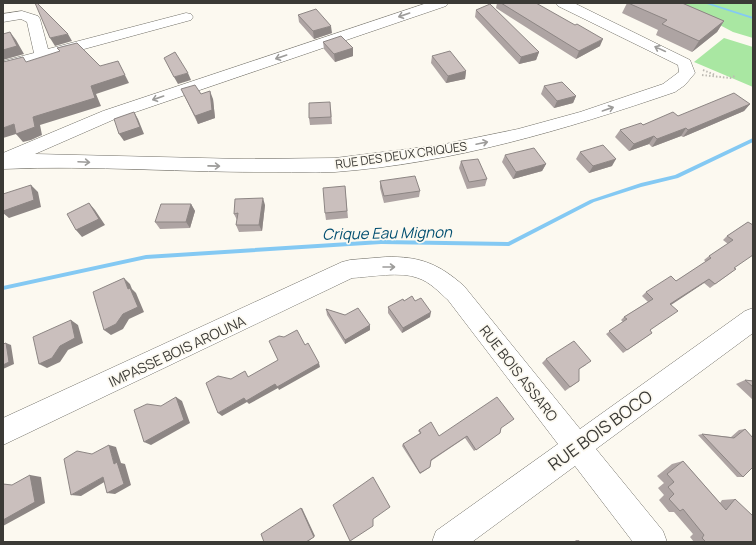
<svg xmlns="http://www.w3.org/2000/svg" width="756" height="545" viewBox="0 0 756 545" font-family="Manrope,sans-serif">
  <rect width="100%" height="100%" fill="#fcf9f0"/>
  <!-- green -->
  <path fill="#a9e7a2" d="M678,3H753V38L733,32Z
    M724,38L753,47V87L694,62Z"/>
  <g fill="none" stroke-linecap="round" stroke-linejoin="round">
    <!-- stream -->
    <path fill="#84c9f3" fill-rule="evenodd" d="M704,3H709L753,17V19Z
      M753,138V142L678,178L641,187L594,202L509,246L381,244L146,259L3,290V286L146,255L381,240L508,242L590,200L641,183L675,175Z"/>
    <!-- minor casing -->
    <g stroke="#727068" stroke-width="1">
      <path id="minor" d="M427,3H448L446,6L115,119L35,154L243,159L335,158L440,145L518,129L580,112L663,84L679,72L678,65L558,6L556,3H574L690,60L695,73L685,85L675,92C564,130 453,163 335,172C316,173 296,172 277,172C186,173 94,165 3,169V153L103,111Z
        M22,11L38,16L40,19L48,49L186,13L191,14L193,17L191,20L3,71V61L34,53L27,22L21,19L3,22V14Z
        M386,257C420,256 439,264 464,286L580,429L745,311L753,308V333L596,449L663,531L667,542H633L575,466L472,542H432L436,531L558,444L448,300C439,292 430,282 418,278C401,271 370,277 352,278L3,445V418L342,262L350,260Z"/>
    </g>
    <!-- path -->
    <path stroke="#bdbab3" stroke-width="2" stroke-dasharray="1.5 2" stroke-linecap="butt" d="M703,70L715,75
      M702,75L730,78L735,76"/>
    <!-- minor -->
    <use href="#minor" fill="#fff" fill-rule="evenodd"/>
  </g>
  <!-- wall -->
  <path fill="#aea4a3" d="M497,3H536L600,46L576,59L496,8Z
    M627,3H682L724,21L717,32L692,52L656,35L658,30L622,13Z
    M476,10L539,52L536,60L519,64L475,17Z
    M298,15L332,33L314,39L299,22Z
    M323,42L353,48V56L335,62L324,49Z
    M432,56L466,71L465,79L446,83L431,63Z
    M544,86L576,96L573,103L554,108L541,94Z
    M181,89L201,94L213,99L215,118L198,124Z
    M750,104L744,111L683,137L681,136L652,147L649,144L629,151L615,137L620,130L678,116Z
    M331,109L332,124L310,125L309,118Z
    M580,152L612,166L589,173L576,159Z
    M505,155L546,164L542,171L513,179L502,162Z
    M461,161L487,179L485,186L467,189L459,168Z
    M380,181L420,191L419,197L384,203L380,188Z
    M345,186L348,218L326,220L325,213Z
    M191,204L195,211L190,228L160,229L155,222Z
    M265,205L262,231L239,232L236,225L237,220L234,214Z
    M748,222L734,268L736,269L710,288L704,283L671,305L650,330L652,333L623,353L606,334L623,322L621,320L624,317L648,302L642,296L646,292L676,281L706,262L704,260L709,256L728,244L723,240L727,236Z
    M404,301L430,317L402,333L388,313V307Z
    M326,309L345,315L370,325V330L345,344L327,315Z
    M546,359L586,365L579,369V381L565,391L542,363Z
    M745,380L753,381V400L736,384Z
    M501,428L500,433L474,451L465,438L431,461L429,468L420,474L402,446L403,444L420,433L418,431L419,430L439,436Z
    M745,429L743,477H737L698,435L702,434L731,437L739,430Z
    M683,461L720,503L722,500L735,499L753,542H694L690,537L693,534L674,512H669L659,500L664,495L658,488L664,483L657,476L672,464Z
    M576,540H579L580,542H574Z"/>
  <!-- shaded-wall -->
  <path fill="#8d8684" d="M724,21L717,32L692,52L699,41Z
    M331,26L332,33L314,39L313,31Z
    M10,32L16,40L24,54L3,60V50Z
    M68,34L72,41L55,46L50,38Z
    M603,39L600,46L576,59L579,51Z
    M353,48V56L335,62L334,54Z
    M539,52L536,60L519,64L521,57Z
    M118,61L129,83L96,94L101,106L40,125L42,135L31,140L23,142L16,134L3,138V128L14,124L33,117L91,86Z
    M466,71L465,79L446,83L448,76Z
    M188,73L191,80L178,84L174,77Z
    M210,91L213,99L215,118L198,124L195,116Z
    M576,96L573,103L554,108L557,101Z
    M750,104L744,111L683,137L688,130Z
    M134,112L138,119L144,134L124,141L119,134Z
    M686,128L681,136L652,147L657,139Z
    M654,136L649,144L629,151L634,144Z
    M616,159L612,166L589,173L593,166Z
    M546,164L542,171L513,179L516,172Z
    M31,185L38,192L41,207L9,218L3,213V211Z
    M263,198L265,205L262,231L259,225Z
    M89,203L95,210L105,225L82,237L76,230Z
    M191,204L195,211L190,228L186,222Z
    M124,278L130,284L132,289L136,293L144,312L129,319L123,329L111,335L104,330L128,289Z
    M709,279L704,283L666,308L670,304Z
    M431,312L430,317L402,333L403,328Z
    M71,320L78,325L83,343L68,350L60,362L47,368L39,364Z
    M370,325V330L345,344V340Z
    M6,343L11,345L14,364L3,369V365Z
    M319,363L320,367L279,390L278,388L249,404L247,402L222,416L218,413L244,398L275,384Z
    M176,397L182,401L190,423L151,445L144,442Z
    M109,445L116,447L121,463L125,464L131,485L115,494L107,493L114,464Z
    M30,475L41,477L45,503L3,526V520Z
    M103,477L111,478L81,496L71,495Z
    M301,508H302L315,536L307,542H306Z"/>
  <!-- building -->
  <path fill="#cabfbd" stroke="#8d8684" d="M35,3H37L68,34L50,38Z
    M501,3H536L575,25L577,24L603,39L579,51Z
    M628,3H682L724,21L699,41L662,24L667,20Z
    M490,4L539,52L521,57L476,10Z
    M316,9L331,26L313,31L298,15Z
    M10,32L17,46L3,50V34Z
    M341,36L353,48L334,54L323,42Z
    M77,43L100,66L118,61L125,75L91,86L95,98L33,117L35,127L16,134L14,124L3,128V62L23,57L26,62L60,51L57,48Z
    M450,51L466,71L448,76L432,56Z
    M175,52L188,73L174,77L164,58Z
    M562,82L576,96L557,101L544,86Z
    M195,85L201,94L210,91L212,110L195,116L181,89Z
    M734,93L750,104L688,130L686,128L657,139L654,136L634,144L620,130L641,123L643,125L673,112L678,116Z
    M330,102L331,117L309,118V103Z
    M134,112L140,127L119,134L114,119Z
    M603,145L616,159L593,166L580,152Z
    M534,148L546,164L516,172L505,155Z
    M478,159L487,179L469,182L461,161Z
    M415,176L420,191L384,196L380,181Z
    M31,185L34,200L3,211V194Z
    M345,186L347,211L325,213L323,188Z
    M263,198L259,225H236L238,213L234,214L235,199Z
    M89,203L99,219L76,230L67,214Z
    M161,204H191L186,222H155Z
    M748,222L753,225V245L752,246L753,247V255L734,268L736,269L715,284L709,279L670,304L678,311L650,330L652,333L627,350L609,331L627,319L624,317L653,299L646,292L671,276L676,281L711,258L709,256L733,240L727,236Z
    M124,278L128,289L130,288L138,307L123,314L116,324L104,330L93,292Z
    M412,296L415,301L421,298L431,312L403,328L388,307L403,299L404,301Z
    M358,308L370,325L345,340L326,309L345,315Z
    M71,320L75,338L60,346L52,358L39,364L33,337Z
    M297,330L305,345L308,343L319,363L277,387L275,384L246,401L244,398L218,413L206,383L218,376L231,379L245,371L248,377L278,360L269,341L279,336L284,337Z
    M574,341L591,361L579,369V381L570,387L546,359Z
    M6,343L9,362L3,365V344Z
    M745,380L753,381V387Z
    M176,397L184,420L144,442L134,410L147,404L161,406Z
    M497,397L514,419L501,428L500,433L476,450L467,436L431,460L430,467L420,473L403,444L421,433L419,430L431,422L439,436Z
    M745,429L753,438V467L743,477L702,434L734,438Z
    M109,445L114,464L117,462L124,484L107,493L103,477L71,495L64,459L77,451L92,454Z
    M683,461L726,510L735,499L753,516V542H706L702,538L704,535L683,509L680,511L669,499L674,494L668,487L674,482L667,474Z
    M30,475L35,502L3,520V484L12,485Z
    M373,477L390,507L373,519V526L350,541L333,505Z
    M301,508L314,537L306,542H264L261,534Z"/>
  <!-- one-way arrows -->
  <defs><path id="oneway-shaft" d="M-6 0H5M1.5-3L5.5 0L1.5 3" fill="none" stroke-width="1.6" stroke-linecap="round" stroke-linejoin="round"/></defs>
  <g stroke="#9d9c9a">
    <use href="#oneway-shaft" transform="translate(404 15) rotate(161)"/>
    <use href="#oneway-shaft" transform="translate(660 49) rotate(-155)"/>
    <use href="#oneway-shaft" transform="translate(281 57) rotate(161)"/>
    <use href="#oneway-shaft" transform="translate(158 98) rotate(161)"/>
    <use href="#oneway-shaft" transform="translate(608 109) rotate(-19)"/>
    <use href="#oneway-shaft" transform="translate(482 143) rotate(-12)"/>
    <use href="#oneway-shaft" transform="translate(84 162) rotate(3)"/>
    <use href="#oneway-shaft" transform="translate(214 166) rotate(1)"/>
    <use href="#oneway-shaft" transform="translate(389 267)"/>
  </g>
  <g text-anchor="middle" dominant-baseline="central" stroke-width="3.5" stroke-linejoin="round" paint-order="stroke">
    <!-- far-street labels -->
    <g font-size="12" fill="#3b3a36" stroke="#fcf9f0">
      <text transform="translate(401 155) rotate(-8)">RUE DES DEUX CRIQUES</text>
    </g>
    <!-- street labels -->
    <g font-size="14" fill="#3b3a36" stroke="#fcf9f0">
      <text transform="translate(177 351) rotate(-25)">IMPASSE BOIS AROUNA</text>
      <text transform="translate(519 373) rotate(52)">RUE BOIS ASSARO</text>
    </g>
    <!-- water labels -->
    <g font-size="15" font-style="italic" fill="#014e70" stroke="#fcf9f0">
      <text transform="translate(387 233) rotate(-1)">Crique Eau Mignon</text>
    </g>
    <!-- near-street labels -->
    <g font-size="17" fill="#3b3a36" stroke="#fcf9f0">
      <text transform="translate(600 430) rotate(-36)">RUE BOIS BOCO</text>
    </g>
  </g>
  <!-- border -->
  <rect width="756" height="545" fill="none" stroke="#3b3a36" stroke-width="8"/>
</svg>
